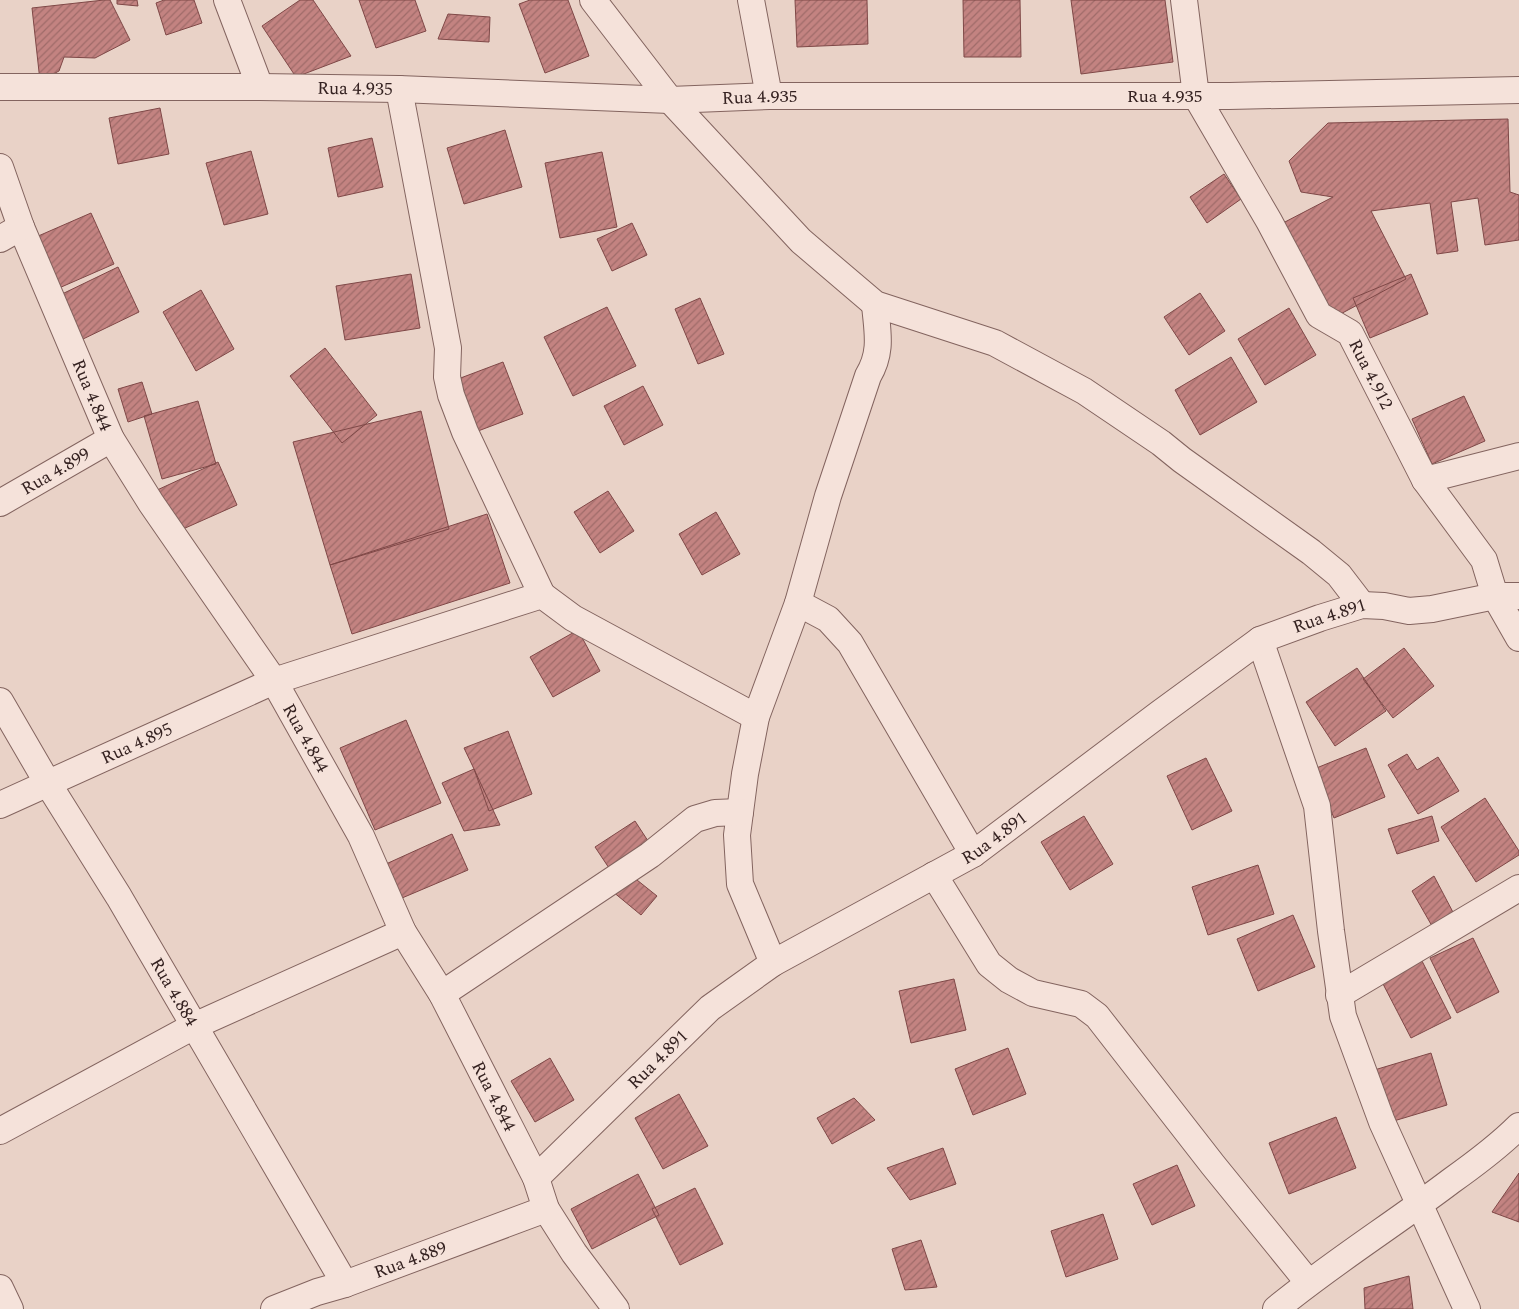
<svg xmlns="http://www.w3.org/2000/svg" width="1519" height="1309" viewBox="0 0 1519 1309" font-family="Spectral,serif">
  <defs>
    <pattern id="building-hatch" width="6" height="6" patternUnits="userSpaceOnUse" patternTransform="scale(1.25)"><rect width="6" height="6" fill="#c38381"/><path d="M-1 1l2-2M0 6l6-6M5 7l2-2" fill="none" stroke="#9f6b69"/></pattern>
  </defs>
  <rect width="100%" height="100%" fill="#e9d2c7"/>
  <!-- building -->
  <path fill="url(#building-hatch)" stroke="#7f4847" d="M104,0H110L130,40L95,58L64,57L59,71L40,81L32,8Z
    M117,0H137L138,6L117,4Z
    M164,0H194L202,23L166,35L156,3Z
    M300,0H313L351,56L296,77L262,26Z
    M359,0H415L426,31L376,48Z
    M530,0H568L589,56L545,73L519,4Z
    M795,0H867L868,44L797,47Z
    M963,0H1020L1021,57H964Z
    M1071,0H1165L1173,62L1081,74Z
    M448,14L490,17L489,42L438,39Z
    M160,108L169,154L118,164L109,118Z
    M1508,119L1510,192L1519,195V240L1485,245L1478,198L1451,202L1458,251L1437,254L1430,203L1371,211L1406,279L1333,318L1283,223L1333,197L1301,192L1289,161L1328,123Z
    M505,130L522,187L464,204L447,148Z
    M372,138L383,187L338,197L328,148Z
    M251,151L268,214L224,225L206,163Z
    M602,152L617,227L560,238L545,163Z
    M1224,174L1241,199L1207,223L1190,197Z
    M91,213L114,264L59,288L36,237Z
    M632,223L647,255L612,271L597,239Z
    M118,267L139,312L81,340L60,295Z
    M411,274L420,328L345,340L336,286Z
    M1411,274L1428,314L1370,338L1353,298Z
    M201,290L234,349L196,371L163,312Z
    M1200,293L1225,331L1189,355L1164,317Z
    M700,298L724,354L698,364L675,309Z
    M607,307L636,366L573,396L544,337Z
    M1289,308L1316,355L1265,385L1238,339Z
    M325,348L377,415L342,443L290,376Z
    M1231,357L1257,402L1200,435L1175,390Z
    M503,362L523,414L478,431L458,379Z
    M142,382L152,414L128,422L118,389Z
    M643,386L663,425L624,445L604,406Z
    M1464,396L1485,441L1432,464L1412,419Z
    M198,401L216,464L162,479L144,416Z
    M421,411L449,529L330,565L293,442Z
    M218,462L237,505L174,533L155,491Z
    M608,491L634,531L600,553L574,512Z
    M716,512L740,554L702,575L679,534Z
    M487,514L510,583L352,634L330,565Z
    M578,630L600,671L553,697L530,657Z
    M1404,648L1434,686L1393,718L1363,679Z
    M1357,668L1386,711L1335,746L1306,702Z
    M406,720L441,803L375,830L340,748Z
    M508,731L532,794L489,811L474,769L464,748Z
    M1366,748L1385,797L1334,818L1314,769Z
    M1407,754L1417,770L1438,757L1459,791L1418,814L1388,765Z
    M1206,758L1232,811L1192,830L1167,776Z
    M474,769L500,825L464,831L442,783Z
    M1485,798L1519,851V855L1476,882L1441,827Z
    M1084,816L1113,864L1070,890L1041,842Z
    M1432,816L1439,841L1397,854L1388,829Z
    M635,821L650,844L611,871L595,847Z
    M452,834L468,870L402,898L386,864Z
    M1258,865L1274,914L1208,935L1192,887Z
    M627,872L657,896L641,915L612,891Z
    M1434,876L1455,916L1432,926L1412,891Z
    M1293,915L1315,967L1258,991L1237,939Z
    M1473,938L1499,992L1457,1013L1430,958Z
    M1422,961L1451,1018L1411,1038L1382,982Z
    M954,979L966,1030L911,1043L899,991Z
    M1008,1048L1026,1094L973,1115L955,1069Z
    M1431,1053L1447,1105L1387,1123L1371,1071Z
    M550,1058L574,1100L535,1122L511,1081Z
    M679,1094L708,1146L663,1169L635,1118Z
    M854,1098L875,1120L832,1144L817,1118Z
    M1336,1117L1356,1168L1289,1194L1269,1143Z
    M943,1148L956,1184L910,1200L887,1168Z
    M1177,1165L1195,1206L1152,1225L1133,1184Z
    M1519,1173V1222L1492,1212Z
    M638,1174L659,1215L592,1249L571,1209Z
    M695,1188L723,1244L680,1265L652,1209Z
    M1103,1214L1118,1259L1066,1277L1051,1231Z
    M921,1240L937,1287L905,1290L892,1249Z
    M1409,1276L1413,1309H1365L1364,1288Z"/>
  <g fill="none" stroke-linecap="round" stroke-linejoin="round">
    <!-- minor casing -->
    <g stroke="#83645f" stroke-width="28">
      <g id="minor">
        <path d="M227,0L260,87"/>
        <path d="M593,0L670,100L801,241L875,304L995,343L1084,391L1161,443L1182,460L1311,552L1339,575L1362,605"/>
        <path d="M751,0L769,96"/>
        <path id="s1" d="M1184,0L1196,96L1269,221L1319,315L1350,333L1425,480L1484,560L1495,596L1519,638"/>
        <path id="s2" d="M0,87H260L399,89L670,100L769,96H1229L1519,90"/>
        <path d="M399,89L448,348L447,377L451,395L465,432L542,595"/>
        <path id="s3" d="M0,167L21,227L111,439L151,503L274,681L361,836L403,932L442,994L536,1178L546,1209L574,1253L616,1309"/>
        <path d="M0,239L21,227"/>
        <path d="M1425,480L1519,456"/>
        <path id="s4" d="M0,503L111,439"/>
        <path d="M798,603L828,619L850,643L973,854"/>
        <path d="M1260,640L1317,806L1331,931L1343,1016L1382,1122L1467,1309"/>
        <path id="s5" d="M0,701L47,782L119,897L345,1284"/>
        <path id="s6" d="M0,805L274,681L542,595L573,618L756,717"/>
        <path d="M934,875L989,964L1009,980L1033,993L1081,1004L1097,1016L1213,1165L1308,1282"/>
        <path d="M773,963L740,884L737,835L745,774L756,717L798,603L828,496L868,376C883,351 877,331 875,304"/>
        <path d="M442,994L650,855L695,819L715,813L740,812"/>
        <path d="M1339,995L1519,888"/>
        <path d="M0,1131L194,1026L403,932"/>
        <path id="s7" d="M536,1178L710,1008L773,963L973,854L1159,714L1260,640L1320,618L1362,605L1384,606L1409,611L1432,609L1495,596H1519"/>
        <path d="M0,1288L10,1309"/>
        <path id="s8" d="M274,1309L317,1292L345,1284L546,1209"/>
        <path d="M1276,1309C1332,1263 1393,1225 1451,1181C1475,1164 1498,1147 1519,1126"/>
      </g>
    </g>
    <!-- minor -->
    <use href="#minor" stroke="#f5e2da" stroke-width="26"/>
  </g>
  <g text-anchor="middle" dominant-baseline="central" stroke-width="4.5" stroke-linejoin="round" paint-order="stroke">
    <!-- street labels -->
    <g font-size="18" fill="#352221" stroke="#f2dfd6">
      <text stroke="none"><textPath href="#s2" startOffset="355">Rua 4.935</textPath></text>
      <text stroke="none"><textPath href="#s2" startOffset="1165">Rua 4.935</textPath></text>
      <text stroke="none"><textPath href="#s2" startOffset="760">Rua 4.935</textPath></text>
      <text stroke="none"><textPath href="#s1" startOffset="430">Rua 4.912</textPath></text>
      <text stroke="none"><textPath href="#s3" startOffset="246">Rua 4.844</textPath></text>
      <text stroke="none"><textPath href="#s4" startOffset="64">Rua 4.899</textPath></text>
      <text stroke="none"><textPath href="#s7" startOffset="980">Rua 4.891</textPath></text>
      <text stroke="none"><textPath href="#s3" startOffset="651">Rua 4.844</textPath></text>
      <text stroke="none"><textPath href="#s6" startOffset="150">Rua 4.895</textPath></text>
      <text stroke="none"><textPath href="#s7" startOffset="575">Rua 4.891</textPath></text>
      <text stroke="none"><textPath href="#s5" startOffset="339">Rua 4.884</textPath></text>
      <text stroke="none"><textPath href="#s7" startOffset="170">Rua 4.891</textPath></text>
      <text stroke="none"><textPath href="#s3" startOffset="1056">Rua 4.844</textPath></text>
      <text stroke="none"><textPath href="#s8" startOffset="145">Rua 4.889</textPath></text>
    </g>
  </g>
</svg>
